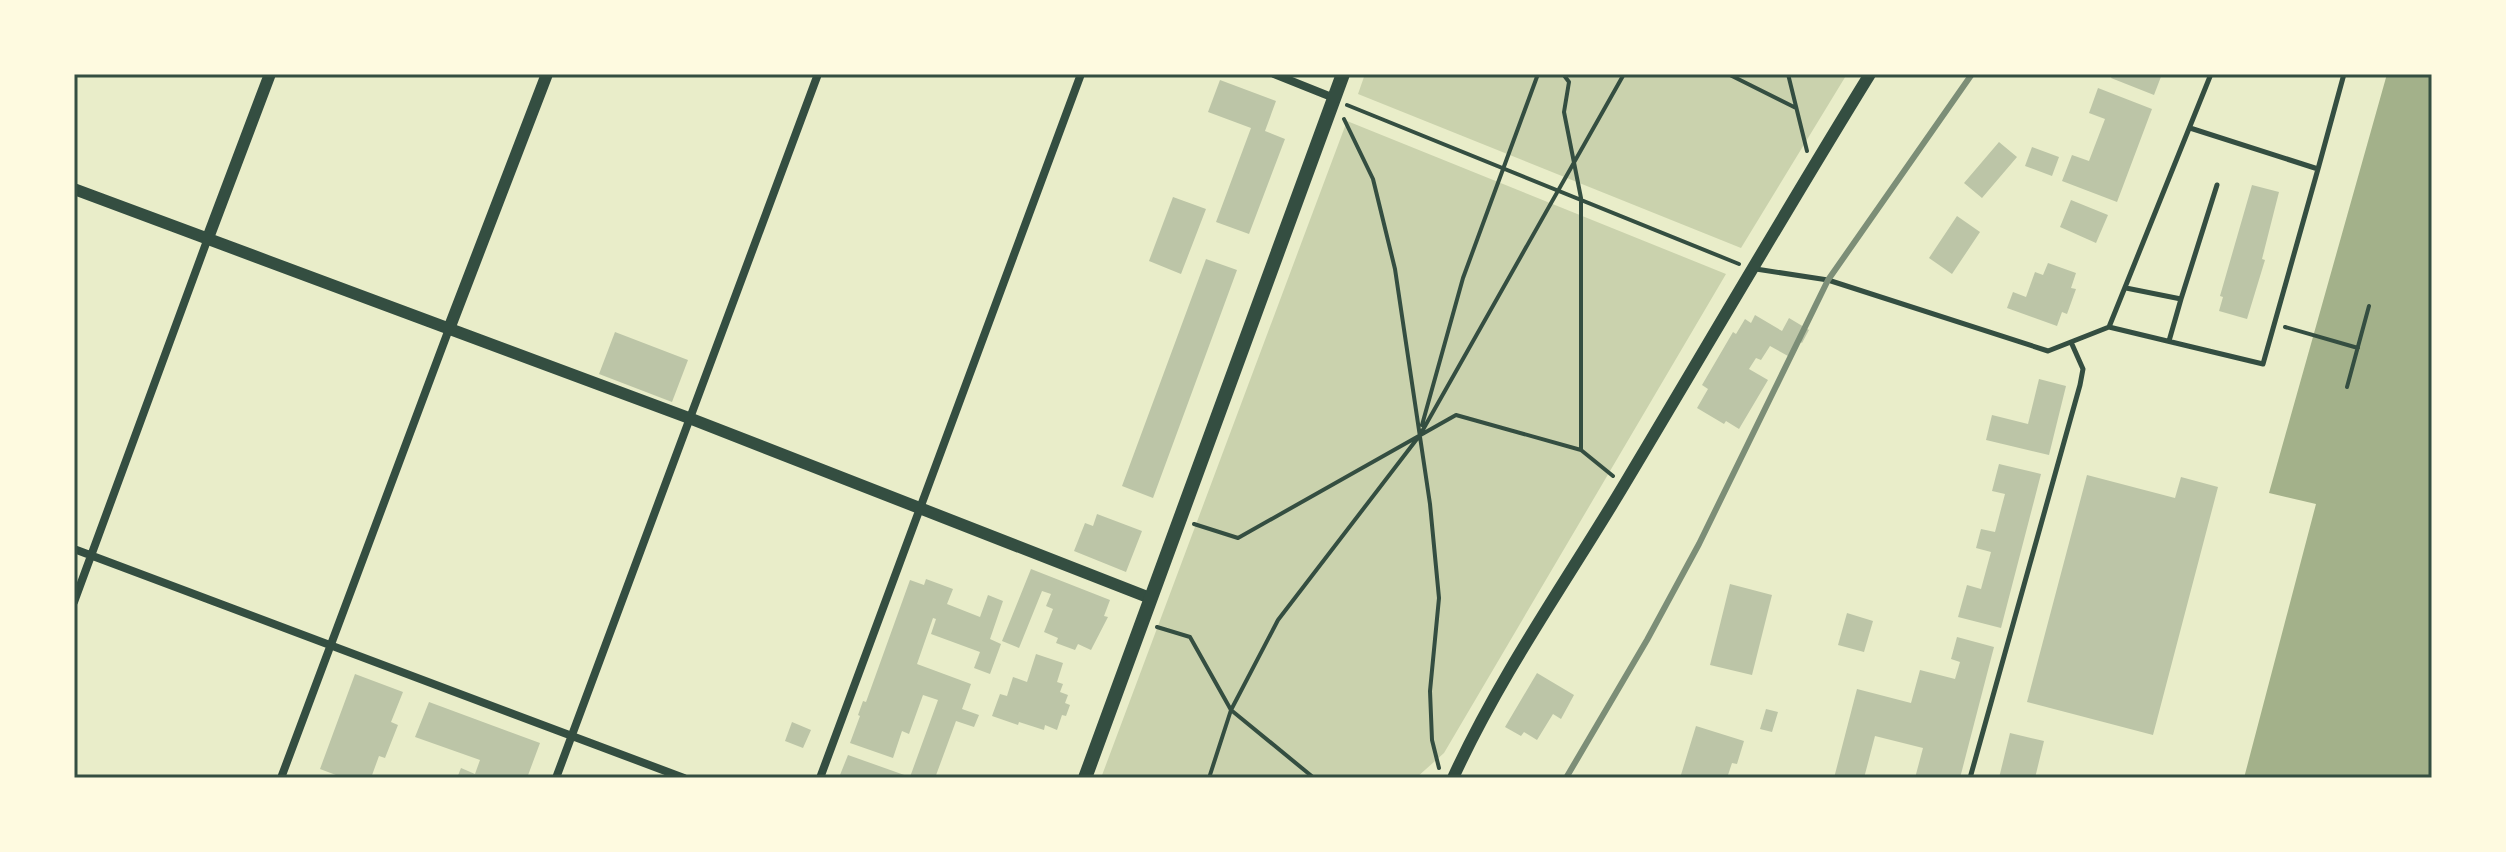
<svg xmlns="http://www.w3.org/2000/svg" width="2506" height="852" viewBox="0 0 2506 852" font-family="Lato,sans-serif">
  <rect width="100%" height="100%" fill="#e9edc9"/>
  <!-- green -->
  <path fill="#cad2ad" d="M1365,74H1847L1741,248L1358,94Z
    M1347,121L1726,274L1444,753L1416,778H1101Z"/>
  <!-- water -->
  <path fill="#a3b18a" d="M2387,74H2432V778H2244L2316,504L2269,493Z"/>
  <!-- building -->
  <path fill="#bcc5a7" d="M2113,74H2162L2154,95L2111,78Z
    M1220,80L1276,101L1265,131L1285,139L1249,234L1216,222L1251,128L1208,112Z
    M2098,88L2152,109L2117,202L2062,181L2072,155L2089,161L2105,119L2089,113Z
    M1999,142L2017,157L1982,198L1964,183Z
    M2032,147L2059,157L2052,176L2025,166Z
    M2252,185L2279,192L2262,259L2265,260L2247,319L2219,311L2223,297L2220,296Z
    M1173,197L1206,209L1181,274L1149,261Z
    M2071,200L2108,215L2096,243L2060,227Z
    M1957,216L1980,232L1952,274L1929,258Z
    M1206,259L1237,270L1153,498L1122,486Z
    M2048,263L2076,273L2071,288L2076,289L2067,314L2062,312L2057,326L2007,308L2013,292L2026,297L2035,272L2043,275Z
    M1755,315L1782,331L1789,318L1809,330L1802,343L1797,340L1788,356L1770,346L1761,360L1756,358L1749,369L1768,380L1739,429L1726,421L1724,424L1697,408L1708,389L1702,385L1733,332L1736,334L1745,319L1751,323Z
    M615,332L688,360L672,402L599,374Z
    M2039,379L2066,386L2049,455L1986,440L1992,415L2028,424Z
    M1999,464L2041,474L2001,628L1958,617L1967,585L1981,589L1991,552L1976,548L1981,529L1995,532L2005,494L1992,491Z
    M2087,475L2175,498L2181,477L2218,487L2153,735L2027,702Z
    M1097,514L1142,531L1126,572L1074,551L1085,523L1093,526Z
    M1031,569L1110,600L1104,616L1108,617L1091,650L1078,644L1075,650L1056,643L1058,638L1044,632L1053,609L1046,606L1051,594L1042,591L1019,648L1002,641Z
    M926,579L953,589L947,604L980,617L988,595L1003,601L990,639L1001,644L990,674L974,668L980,652L931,634L936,619L933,618L917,664L971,684L962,709L979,715L974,727L956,721L935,778H849L840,775L848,755L910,777L938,700L923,695L909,734L902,731L893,758L850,743L860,716L858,715L863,701L866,702L910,580L924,585Z
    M1730,584L1772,595L1752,675L1710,665Z
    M1847,613L1873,621L1864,652L1838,645Z
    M1957,637L1994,647L1960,778H1915L1923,748L1875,736L1864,778H1834L1857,689L1911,703L1920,670L1955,679L1960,662L1951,659Z
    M1036,654L1063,663L1057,682L1063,684L1060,692L1068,695L1065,703L1070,705L1066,716L1062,715L1057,730L1045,725L1044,730L1019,722L1018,725L992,716L1000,694L1007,696L1013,677L1027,682Z
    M1537,673L1574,695L1561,719L1553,714L1537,740L1524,732L1521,736L1505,727Z
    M355,674L403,692L391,722L398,725L385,758L379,756L371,778H344L320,769Z
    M429,702L540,743L527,778H457L461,768L475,774L480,760L415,737Z
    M1766,709L1778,712L1772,732L1760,729Z
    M792,722L811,730L803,748L785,741Z
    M1696,726L1744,741L1737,764L1732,763L1727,778H1680Z
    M2010,733L2044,741L2035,778H1999Z"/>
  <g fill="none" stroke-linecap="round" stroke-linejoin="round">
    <!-- path -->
    <path stroke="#344e41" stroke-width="4" d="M1563,74L1569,82L1564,112L1581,198V450
      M1728,74L1796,108
      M1788,74L1807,151
      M1347,105L1739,264
      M1344,119L1373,179L1395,269L1430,504L1439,598L1430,691L1432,740L1439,768
      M2285,327L2358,348
      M2347,387L2369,306
      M1422,425L1463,278L1538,74
      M1194,524L1238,538L1456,415L1581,450L1613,476
      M1157,627L1190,637L1231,710L1314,778
      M1209,778L1231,710L1278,620L1420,435L1624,74"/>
    <!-- service -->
    <path stroke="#344e41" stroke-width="5" d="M2318,169L2344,74
      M1756,269L1828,280L2048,351L2109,327L2211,74
      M2126,288L2181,299L2217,185
      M2109,327L2263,364L2318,169L2190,128
      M2169,341L2181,299
      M1970,778L2080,385L2083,369L2071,342"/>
    <!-- minor -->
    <path stroke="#344e41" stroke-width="8" d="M1274,74L1334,98
      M74,549L684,778
      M74,602L208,238
      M281,778L449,329
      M556,778L818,74
      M820,778L1081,74"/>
    <!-- tertiary -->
    <path stroke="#344e41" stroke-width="12" d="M74,189L689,418L1150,598
      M208,238L270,74
      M449,329L547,74
      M1453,778C1500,675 1566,582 1624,485C1706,348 1786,210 1870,74"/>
    <!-- secondary -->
    <path stroke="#344e41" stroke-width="14" d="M1085,778L1343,74"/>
    <!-- rail -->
    <path stroke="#7c8e77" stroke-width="6" d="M1566,778L1647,640L1699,544L1828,280L1972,74"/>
  </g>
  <!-- border -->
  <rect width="2506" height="852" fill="none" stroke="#fefae0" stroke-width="152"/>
  <rect x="76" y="76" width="2354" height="700" fill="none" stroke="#344e41" stroke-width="3"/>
</svg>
